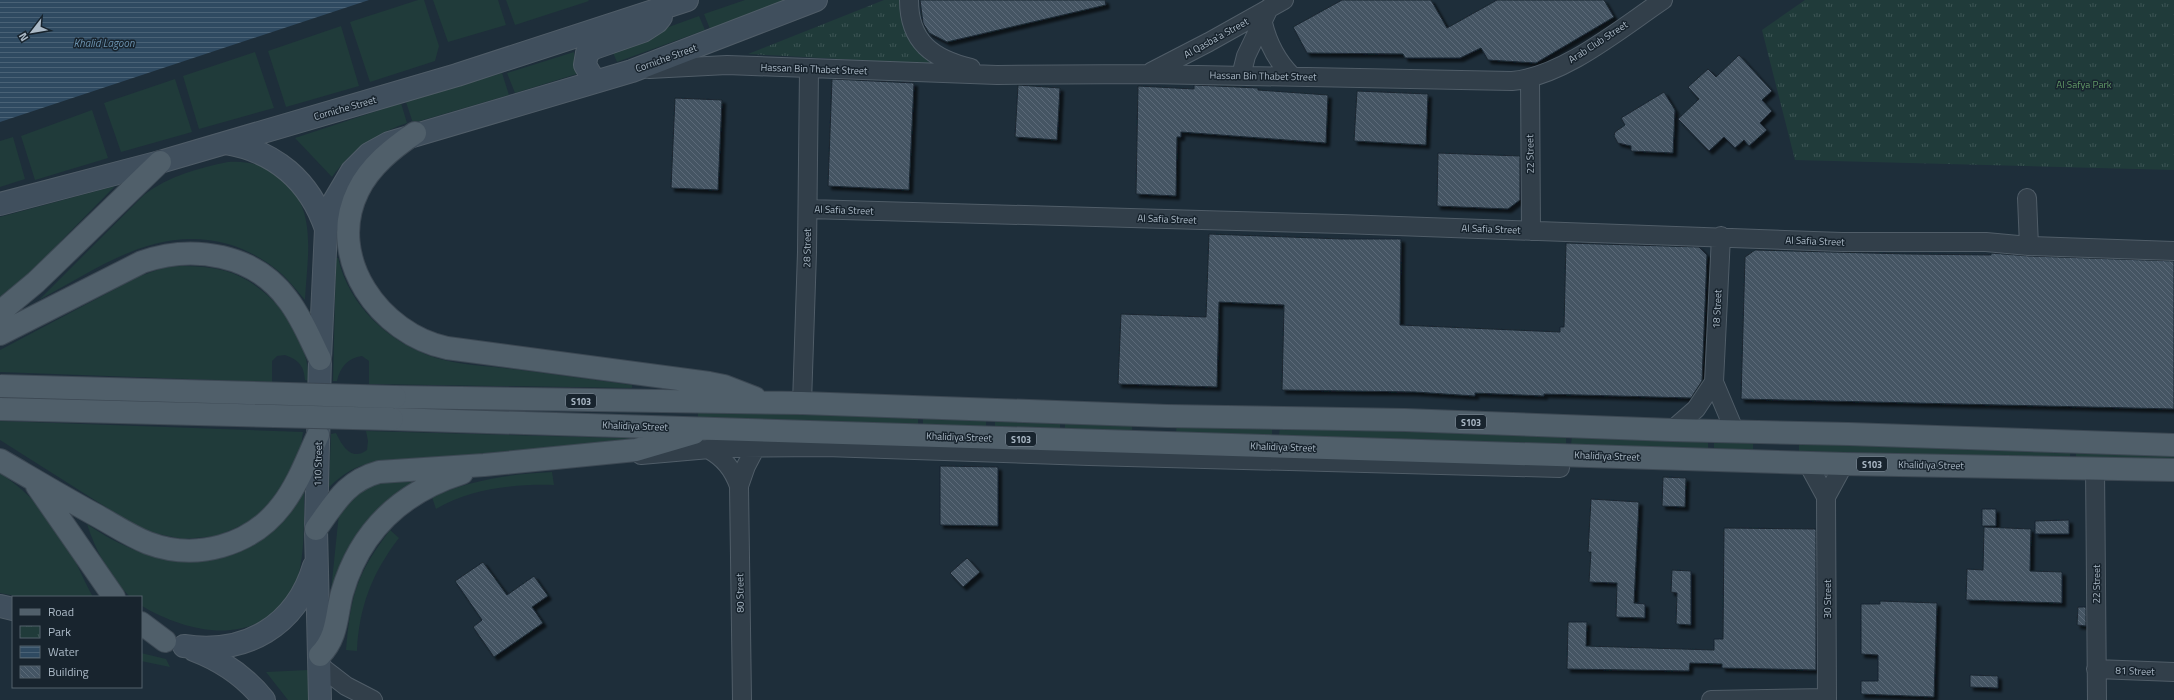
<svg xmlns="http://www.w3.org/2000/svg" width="2174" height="700" viewBox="0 0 2174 700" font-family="'Titillium Web',sans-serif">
  <defs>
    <pattern id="park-tufts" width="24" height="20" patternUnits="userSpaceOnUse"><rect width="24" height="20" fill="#203b3a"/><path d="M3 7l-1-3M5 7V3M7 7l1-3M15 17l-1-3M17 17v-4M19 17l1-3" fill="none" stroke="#3e5555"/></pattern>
    <pattern id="water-rules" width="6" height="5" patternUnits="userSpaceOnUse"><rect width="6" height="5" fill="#2f4a61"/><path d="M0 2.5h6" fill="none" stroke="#4a6276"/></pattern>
    <pattern id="building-back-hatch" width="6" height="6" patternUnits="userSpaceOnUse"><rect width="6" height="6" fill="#445564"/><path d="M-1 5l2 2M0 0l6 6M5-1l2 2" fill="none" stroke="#5c6b79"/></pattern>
    <filter id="shadow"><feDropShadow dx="3.5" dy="3.5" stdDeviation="1" flood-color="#0009"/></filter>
  </defs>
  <rect width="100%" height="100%" fill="#1e2e3a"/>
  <!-- grass -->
  <path fill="#203b3a" d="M418,0H424L439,46L435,61L370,82L350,22Z
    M433,0H498L506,25L448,42Z
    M506,0H588L589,1L515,25Z
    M745,0H785L710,29L704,14Z
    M699,16L705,30L617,62L611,48Z
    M341,26L359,86L286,107L268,51Z
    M255,52L274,108L199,129L183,76Z
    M574,52L575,65L580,73L515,93L507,73Z
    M502,73L509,95L413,123L406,102Z
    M175,79L192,132L121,152L104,103Z
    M401,103L407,123C376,134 351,150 332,177L295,138Z
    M92,110L108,158L35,180L21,136Z
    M13,137L25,179L0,187V141Z
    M228,162C248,161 263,164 279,177C319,206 307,257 305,300C298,292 291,283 283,275C268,261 248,250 228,244C156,224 99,268 39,300L145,194C169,176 199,168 228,162Z
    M115,186L10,293L0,302V217Z
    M336,258H338C349,306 389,343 436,358C463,366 493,366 520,370C558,375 595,380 632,385V388L369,384V361L362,356C348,358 340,367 337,381H333Z
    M181,266C196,266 211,267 226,271C271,285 308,333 309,381L305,380C304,366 299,360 285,355L277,356L272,361V382L0,372V350L138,277L165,267Z
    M698,411L918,416V426L698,420Z
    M923,416L986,419V429L923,426Z
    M995,419L1060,421V429L995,428Z
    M0,421L303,432L300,454L276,500L249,522L217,536L183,539L148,532L131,523L0,440Z
    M1065,421L1132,424V432L1065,430Z
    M1177,423L1272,426V435L1176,432Z
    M1280,426L1566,436V445L1279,436Z
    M366,431L659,439L450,459L371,463C354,466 341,476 329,487L331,434L336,433C342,445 351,462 367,450L368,441Z
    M1572,435L1708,440V449L1571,445Z
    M1714,440L1753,441V450L1714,449Z
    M1799,443L2070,450V459L1799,451Z
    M2076,451L2174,452V461L2076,459Z
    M552,472L554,485C514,484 471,488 436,509L432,497C471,480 509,474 552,472Z
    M0,473C25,490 48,513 64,539C75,558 82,578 93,597H20L0,593Z
    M421,476L386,501L366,523L331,591L339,513L368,483Z
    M304,491C304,518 305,547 299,573C295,587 287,599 277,609C240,646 181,629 142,606L141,597L129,596C109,575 96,552 87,524C146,565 218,581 276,528C288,517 296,504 304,491Z
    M390,530L399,538C372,573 359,607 357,651L346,650C351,594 356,575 390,530Z
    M141,653L166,659L170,667L141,661Z
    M308,670L309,700H288L266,672Z"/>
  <!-- park -->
  <path fill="url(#park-tufts)" d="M884,0H902C898,28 913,45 931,64L748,54Z
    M1805,0H2174V170L1795,160L1762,30Z"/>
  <!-- water -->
  <path fill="url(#water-rules)" d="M0,0H369L0,122Z"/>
  <!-- building -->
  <path fill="url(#building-back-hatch)" stroke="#1a2630" filter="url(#shadow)" d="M920,0H1105L1106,5L947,42L929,33L923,23Z
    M1342,0H1431L1447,28L1497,0H1604L1614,17L1536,63L1488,60L1481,48L1460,58H1405L1403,54L1307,53L1293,27Z
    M1739,55L1772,91L1762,100L1772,111L1760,123L1767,130L1749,146L1744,140L1735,148L1724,137L1709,151L1678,119L1699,99L1688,87L1708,69L1716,77Z
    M832,79L914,83L909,190L828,186Z
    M1018,85L1060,88L1057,140L1015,137Z
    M1194,85L1258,88V90L1328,95L1326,143L1181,132V137H1177L1176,196L1136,194L1138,86L1194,89Z
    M1357,91L1428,94L1426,145L1354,141Z
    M1664,92L1675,110L1673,153L1631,151V146L1618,143L1614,136L1615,132L1625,125L1621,118Z
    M675,98L722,100L718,190L671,188Z
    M1438,153L1520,156V200L1508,209L1437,206Z
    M1209,234L1342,239H1401L1400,325L1560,332V327H1564L1566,243L1699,247L1707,255L1702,381L1691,398L1544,394V396L1475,393V396L1415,392L1282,390L1284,305L1219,302L1217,387L1118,384L1121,314L1206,317Z
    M1755,250L1907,254L1991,255V253L2029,256L2174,261V409L1741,399L1745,257Z
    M940,466L998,467V526L940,525Z
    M1663,477L1686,478L1685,507L1662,506Z
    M1591,499L1639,502L1634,603L1645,604V618L1616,617L1617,583L1589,582L1591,552H1588Z
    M1982,509H1996V526H1982Z
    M2069,520V534H2035V521Z
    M1984,527L2031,529L2030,571L2062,572V603L1966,600L1967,569L1983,570Z
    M1724,528L1816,529V670L1722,668V664L1690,663L1689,671L1567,669L1568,622H1587L1586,646L1714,650V639H1723Z
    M967,558L980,572L963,587L950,573Z
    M483,562L507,595L534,576L548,596L532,607L543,623L494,657L473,627L482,620L455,581Z
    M1672,570L1691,571V625L1676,624L1677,593L1671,592Z
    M1880,601L1937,603L1934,697L1861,694V681H1878V655L1861,654V604H1880Z
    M2078,607H2086V626L2077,625Z
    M1970,675L1998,676V688L1970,687Z"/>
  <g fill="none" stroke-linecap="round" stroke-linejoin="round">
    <!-- minor casing -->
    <g stroke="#505d68" stroke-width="20">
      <path id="minor" d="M909,0C909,42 933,59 971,68
        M1263,23C1268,44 1277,61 1292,76
        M649,69L727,65L997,75L1148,74L1512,81C1564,76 1620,29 1663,0
        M1151,72L1209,42L1284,0
        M1241,76L1246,56L1269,8
        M1530,78L1531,231
        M2027,198L2029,246
        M808,209L1342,224L1842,242H1986L2029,246L2174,251
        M1721,236L1714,382L1735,432
        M802,403L807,252L809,69
        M1672,430L1696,409L1714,382
        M708,449C724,458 733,469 739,486
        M641,455L721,448L826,447L1089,456L1560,468
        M1807,462L1826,497L1827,700
        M2095,468L2097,700
        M1826,497L1844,464
        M320,666L346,686L373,700
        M2096,669L2174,672
        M742,700L739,486L746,466L756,447
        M1711,700L1827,698"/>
    </g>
    <!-- secondary casing -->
    <g stroke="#505d68" stroke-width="24">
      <path id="secondary" d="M595,82L585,65L587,53L594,48L643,31L657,22L661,17
        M225,143C275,151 310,181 326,229
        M0,204L160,162L457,75L687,0
        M0,606L13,609
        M184,646C246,655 296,626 314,566
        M194,650C223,661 245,676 264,700
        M320,700L316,529L320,359L326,229L333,203L352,171L369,154L389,143L632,71L816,0"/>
    </g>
    <!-- primary casing -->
    <g stroke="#3c4853" stroke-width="24">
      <path id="primary" d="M415,133C393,148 370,166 358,191C325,258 380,334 447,348L709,383L724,386L755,398
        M0,312L36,282L160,162
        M0,334L142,262C193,244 255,254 288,300C302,318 310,339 320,359
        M395,397L802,403L1167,416L1405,420L1672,430L1849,434L2174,445
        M392,419L1844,464L2174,470
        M0,460C31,478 61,496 92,513C111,523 128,535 148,543C196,561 251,546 282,505C298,484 307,459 318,435
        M37,486L114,597
        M316,529C335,503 346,481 379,472L484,465L636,450L694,433
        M141,623L165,641
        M320,655C338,637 336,615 342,593C360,530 402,492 462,473"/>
    </g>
    <!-- minor -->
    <use href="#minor" stroke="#323f4a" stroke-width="18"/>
    <!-- secondary -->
    <use href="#secondary" stroke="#404f5d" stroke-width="22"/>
    <!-- primary -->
    <use href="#primary" stroke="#505f6a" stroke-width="22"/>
    <!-- primary-bridge casing -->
    <g stroke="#3c4853" stroke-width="24" stroke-linecap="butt">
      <path id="primary-bridge" d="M0,386L395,397
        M0,409L392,419"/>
    </g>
    <!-- primary-bridge -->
    <use href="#primary-bridge" stroke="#505f6a" stroke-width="22"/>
  </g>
  <g text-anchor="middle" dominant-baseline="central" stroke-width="3" stroke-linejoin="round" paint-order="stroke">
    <!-- shield labels -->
    <g fill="#18242e" stroke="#808d99" stroke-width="1">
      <rect x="566" y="394" width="30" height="14" rx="3"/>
      <rect x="1456" y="415" width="30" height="14" rx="3"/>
      <rect x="1006" y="432" width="30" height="14" rx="3"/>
      <rect x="1857" y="457" width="30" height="14" rx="3"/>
    </g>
    <g font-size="9" font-weight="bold" fill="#acbac7">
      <text x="581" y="401">S103</text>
      <text x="1471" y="422">S103</text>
      <text x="1021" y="439">S103</text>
      <text x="1872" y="464">S103</text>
    </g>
    <!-- street labels -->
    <g font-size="10" fill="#acbac7" stroke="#18242e">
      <text transform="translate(1216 38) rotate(-29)">Al Qasba'a Street</text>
      <text transform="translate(1598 42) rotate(-33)">Arab Club Street</text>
      <text transform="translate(666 58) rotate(-20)">Corniche Street</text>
      <text transform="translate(814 69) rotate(2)">Hassan Bin Thabet Street</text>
      <text transform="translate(1263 76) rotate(1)">Hassan Bin Thabet Street</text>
      <text transform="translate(345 108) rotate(-16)">Corniche Street</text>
      <text transform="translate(1530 154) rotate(-91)">22 Street</text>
      <text transform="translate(844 210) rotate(2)">Al Safia Street</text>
      <text transform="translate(1167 219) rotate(2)">Al Safia Street</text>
      <text transform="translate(1491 229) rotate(2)">Al Safia Street</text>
      <text transform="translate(1815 241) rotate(2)">Al Safia Street</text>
      <text transform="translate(807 248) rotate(-89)">28 Street</text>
      <text transform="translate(1717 309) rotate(-87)">18 Street</text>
      <text transform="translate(635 426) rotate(2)">Khalidiya Street</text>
      <text transform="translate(959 437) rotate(2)">Khalidiya Street</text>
      <text transform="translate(1283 447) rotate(2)">Khalidiya Street</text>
      <text transform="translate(1607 456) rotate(2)">Khalidiya Street</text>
      <text transform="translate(318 464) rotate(-89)">110 Street</text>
      <text transform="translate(1931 465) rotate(1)">Khalidiya Street</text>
      <text transform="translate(2096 584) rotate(-90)">22 Street</text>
      <text transform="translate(740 593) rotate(-91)">80 Street</text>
      <text transform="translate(1827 599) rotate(-90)">30 Street</text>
      <text transform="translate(2135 671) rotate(2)">81 Street</text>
    </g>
    <!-- park labels -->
    <g font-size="10" fill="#629967" stroke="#18242e">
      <text x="2084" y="84">Al Safya Park</text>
    </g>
    <!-- water labels -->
    <g font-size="11" font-style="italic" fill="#6a90ad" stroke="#18242e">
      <text x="104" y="43">Khalid Lagoon</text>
    </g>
  </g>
  <!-- legend -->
  <rect x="12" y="596" width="130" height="92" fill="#18242e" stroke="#53606b"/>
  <rect x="20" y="609" width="20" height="6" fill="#505f6a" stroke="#53606b"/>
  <text x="48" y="616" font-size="12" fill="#acbac7">Road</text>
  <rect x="20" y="626" width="20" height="12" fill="url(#park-tufts)" stroke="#53606b"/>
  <text x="48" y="636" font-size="12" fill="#acbac7">Park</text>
  <rect x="20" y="646" width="20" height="12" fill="url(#water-rules)" stroke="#53606b"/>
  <text x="48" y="656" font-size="12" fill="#acbac7">Water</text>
  <rect x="20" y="666" width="20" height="12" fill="url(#building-back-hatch)" stroke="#53606b"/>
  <text x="48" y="676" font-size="12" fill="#acbac7">Building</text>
  <!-- north arrow -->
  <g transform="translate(32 32) rotate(239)" stroke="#18242e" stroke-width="3" paint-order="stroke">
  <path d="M0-3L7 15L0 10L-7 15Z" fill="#acbac7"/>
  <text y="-6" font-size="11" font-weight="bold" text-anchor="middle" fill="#acbac7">N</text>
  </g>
</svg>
